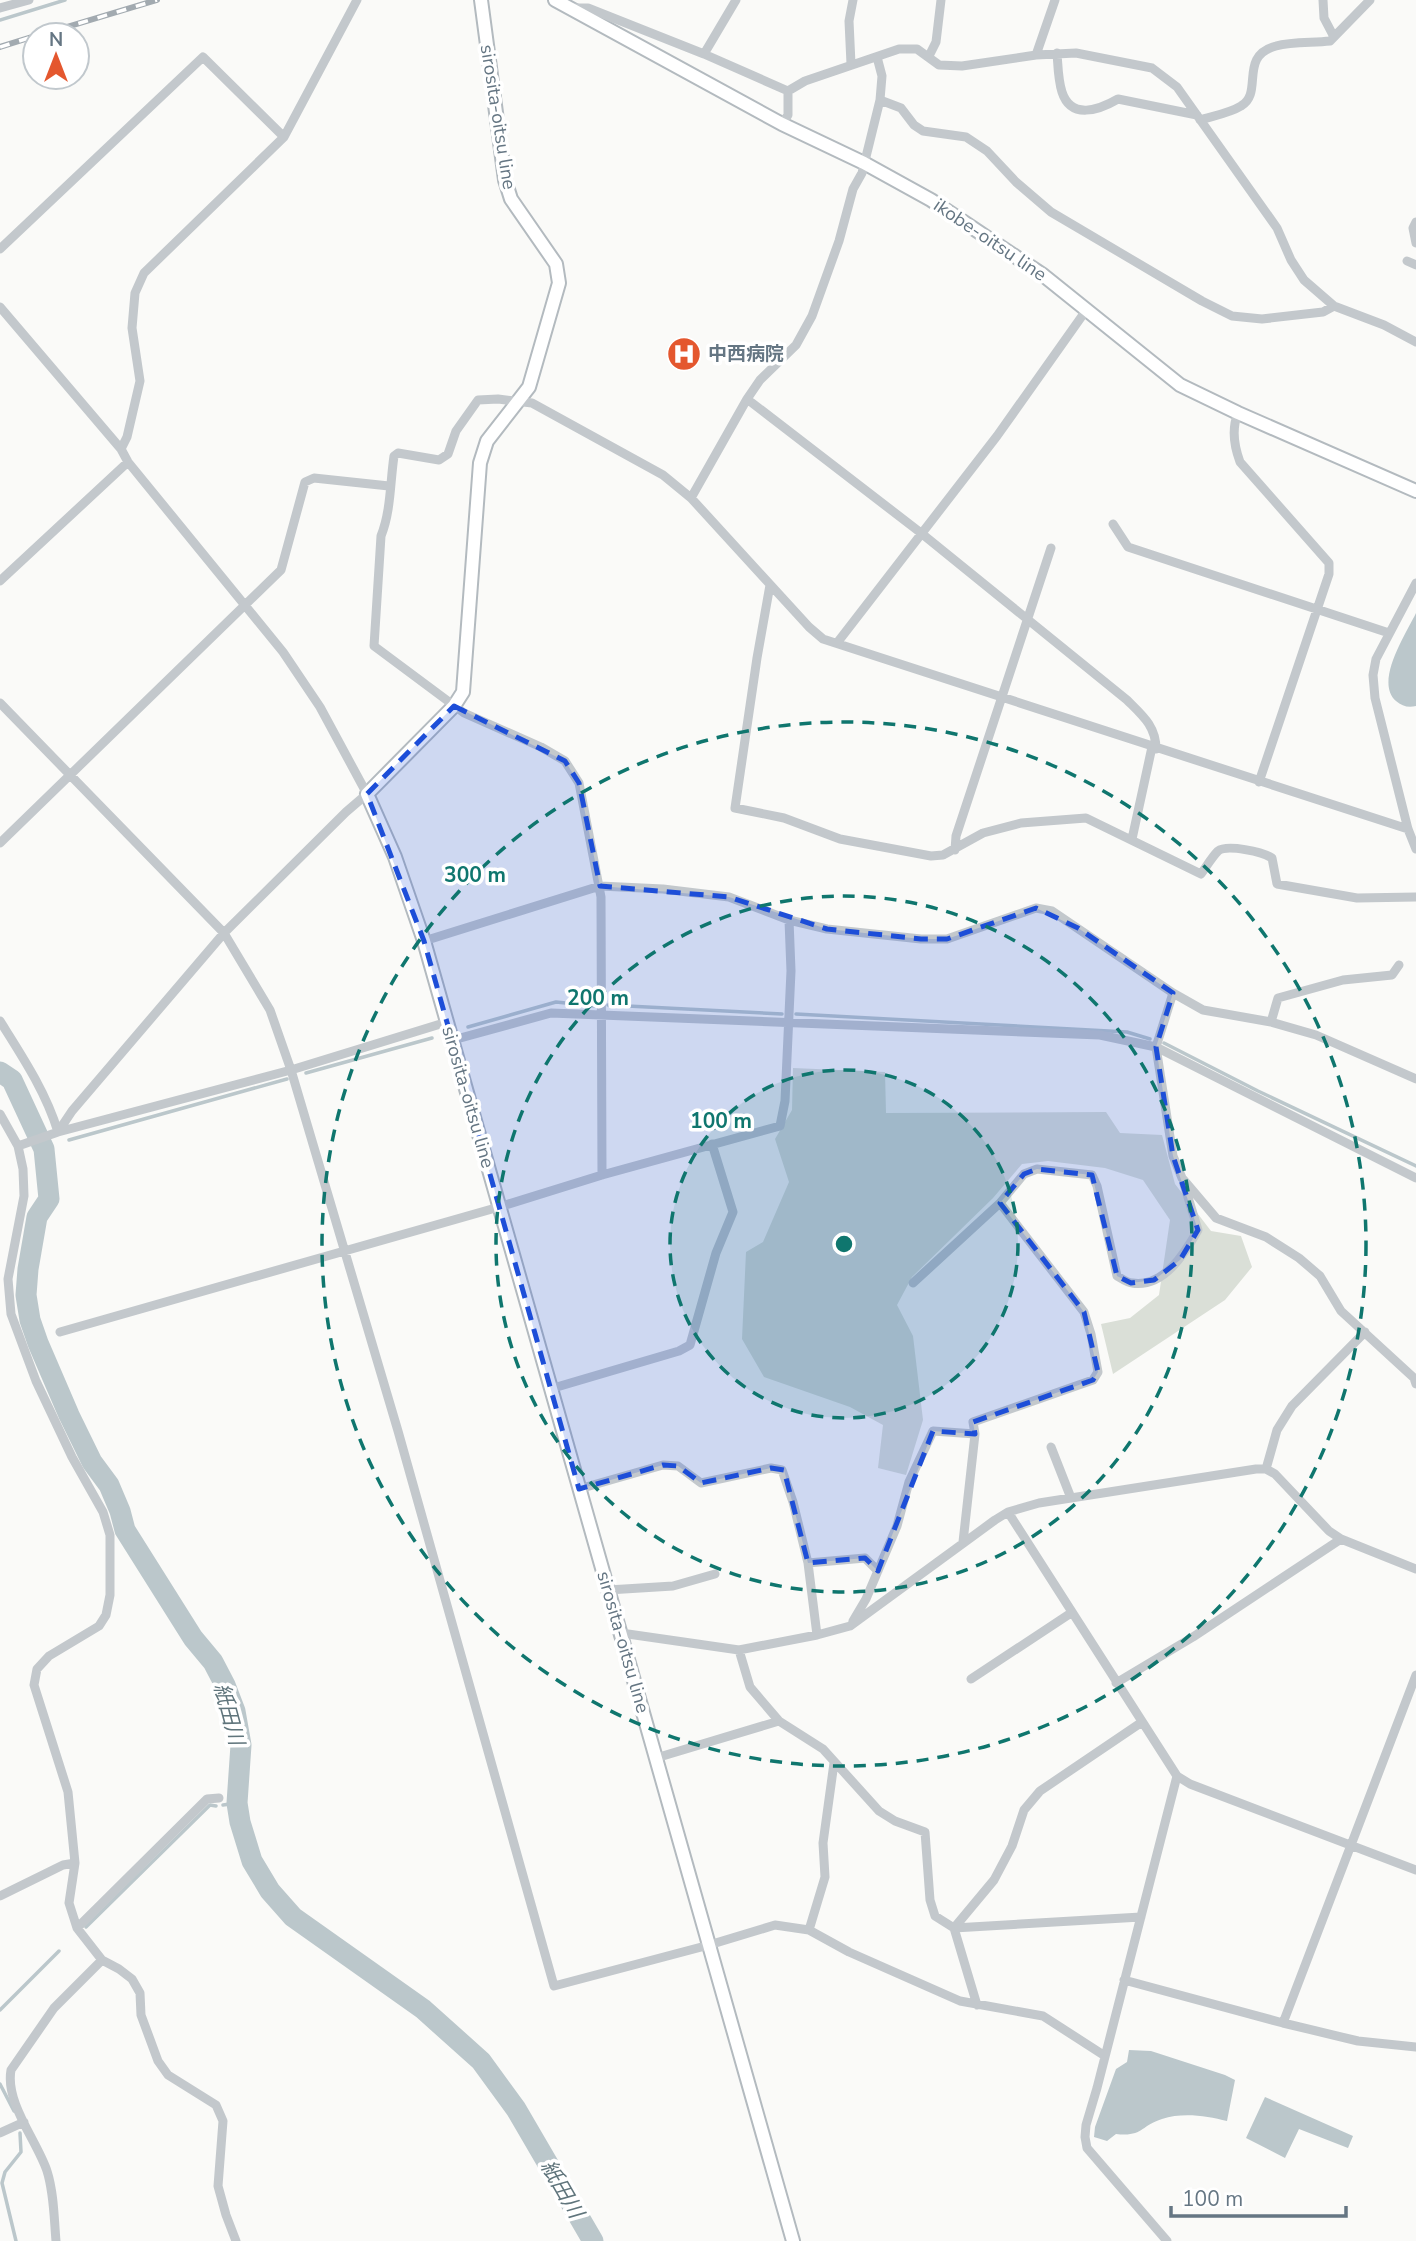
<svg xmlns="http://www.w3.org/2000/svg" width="1416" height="2241" viewBox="0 0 1416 2241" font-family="'Nunito Sans','Noto Sans JP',sans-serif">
  <rect width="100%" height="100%" fill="#fafaf8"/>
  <!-- green -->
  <path fill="#dadfd7" d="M793,1068L885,1072L886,1113L1106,1112L1120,1133L1162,1135L1175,1184L1211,1231L1241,1236L1252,1267L1225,1300L1113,1374L1101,1324L1130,1318L1159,1295L1170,1220L1143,1180L1105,1168L1048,1161L1022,1164L993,1198L912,1277L897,1305L913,1336L923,1420L906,1475L878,1468L883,1425L850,1407L764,1377L742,1339L746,1252L763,1242L789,1182L775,1139L792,1110Z"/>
  <!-- water -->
  <path fill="#bbc7cb" d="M1416,613V706C1408,708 1402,706 1396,701C1374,682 1406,634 1416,613Z
    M1129,2050L1151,2051L1225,2075L1235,2080L1227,2121C1207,2116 1183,2112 1162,2119C1140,2126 1143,2137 1116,2134L1107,2141L1094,2137L1095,2127L1116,2069L1127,2062Z
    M1265,2097L1353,2136L1348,2148L1299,2129L1285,2158L1246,2138Z"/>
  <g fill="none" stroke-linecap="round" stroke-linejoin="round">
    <!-- stream -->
    <path stroke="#bbc7cb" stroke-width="3.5" d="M0,20L65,0
      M608,1005L782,1014
      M796,1014L1127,1032L1150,1039
      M468,1027L556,1002L595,1006
      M1164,1043L1258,1091L1416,1166
      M306,1073L432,1038
      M69,1140L287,1079
      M223,1805L237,1803
      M86,1927L210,1805L216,1806
      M0,2010L59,1951
      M0,2084L14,2111
      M16,2241L2,2183L5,2172L21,2152L20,2133"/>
    <!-- river -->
    <path stroke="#bbc7cb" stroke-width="21" d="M0,1072L12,1080L44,1149L49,1199L37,1217L28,1269L26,1295L30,1320L38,1343L69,1415L92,1462L109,1485L120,1511L125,1530L193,1638L213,1662L225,1685L235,1711L241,1745L237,1803L240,1822L252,1861L270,1891L293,1917L423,2009L481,2061L516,2109L593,2241"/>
    <!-- secondary casing -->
    <g stroke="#b3babf" stroke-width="16">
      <path id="secondary" d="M481,0L505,180L511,199L556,264L559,283L529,387L487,441L480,463L463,692L454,706L367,794L395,857L424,941L793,2241
        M555,0L782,124L864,163L931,200L1043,275L1180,385L1238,413L1416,491"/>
    </g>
    <!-- street -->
    <path stroke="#c3c8cc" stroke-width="9" d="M1323,0L1324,18L1334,37
      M0,8L29,0
      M572,8H588L704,54L788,91
      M1057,53C1058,65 1058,80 1062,92C1071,120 1099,110 1118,99L1197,115
      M704,54L736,0
      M1036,55L1055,0
      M929,56L936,42L941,0
      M851,64L849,21L853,0
      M788,91L805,81L899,49H917L939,65L962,66L1036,55L1076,53L1152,68L1177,87L1277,228L1291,260L1304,280L1334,306L1384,325L1416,342
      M880,100L901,108L914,125L923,131L966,137L987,151L1016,182L1051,212L1202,301L1232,316L1262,319L1323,312L1334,306
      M1200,120C1213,116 1230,113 1241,106C1264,93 1238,56 1276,46C1292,41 1313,43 1330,41L1370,0
      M782,124L788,115V91
      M1416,222L1413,228L1416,243
      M0,249L203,57L284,137
      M1407,261L1416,265
      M0,307L121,449L128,462L283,652L320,707L367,794L346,812L224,933L72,1111L58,1132
      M747,399L921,533L1127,700C1142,715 1156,726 1156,749
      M1238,413C1231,430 1234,446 1240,462L1329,563V574L1259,782
      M121,449L127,437L140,381L132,328L135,293L144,273L284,137L357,0
      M691,498L747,399L760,380L796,345L812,316L839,241L853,189L862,173L880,100L882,76L877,57
      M1113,524L1128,547L1389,633
      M0,581L128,462
      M1416,583L1376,659L1373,675L1375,698L1408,829L1416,849
      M770,585L757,658L735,808L784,818L840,839L931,856L943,855L983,833L1021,823L1086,818L1201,874C1206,867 1212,857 1218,851C1227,844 1263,852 1272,858L1277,884L1357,898L1416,897
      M837,643L997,436L1087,309
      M0,703L224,933L270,1010L291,1070L398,1431L554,1986L709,1945L775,1925L809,1930L849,1952L960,2001L1043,2016L1105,2056
      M1132,839L1152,747
      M0,843L281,570L305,482L314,478L389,486
      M955,850L956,836L1051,548
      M424,941L600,886L663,889L729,897L789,920L827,929L921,939H947L1036,908L1052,911L1173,993L1203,1010L1271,1022L1316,1035L1416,1079
      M1173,993L1156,1047L1173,1156L1182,1178L1216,1218L1266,1237L1299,1258L1320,1276L1341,1311L1414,1378L1416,1384
      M0,1021C22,1056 46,1092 58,1132
      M1271,1022L1278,998L1343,980L1392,975L1399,965
      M453,1040L551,1013L1100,1035L1156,1047L1416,1178
      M0,1114L18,1146L23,1169L24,1196L8,1279L11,1314L36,1381L72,1457L103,1512L110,1535V1595L106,1615L99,1626L49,1656L37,1669L34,1685L68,1792L75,1863L69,1903L77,1928L102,1960L119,1969L132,1979L140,1993L141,2015L158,2061L168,2075L216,2105L223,2121L218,2186L226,2215L236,2241
      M18,1146L58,1132L291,1070L447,1022
      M602,1175L601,897L579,783L565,761L541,747L464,713L374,646L381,536C391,511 390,483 394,456L398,453L439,460L448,454L456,431L478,400L498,399L532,403L663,475L691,498L809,627L823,639L1408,829
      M1000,1203L1024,1174L1037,1169L1092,1175L1097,1186L1117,1276C1121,1278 1127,1283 1132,1283C1164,1288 1185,1253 1198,1230L1184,1184
      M913,1283L1000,1203L1084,1312L1091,1334L1098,1372L1093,1380L973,1422L975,1434L963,1542
      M60,1332L499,1207L602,1175L780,1126L785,1101L791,971L789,920
      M550,1389L679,1351L690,1345L716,1253L733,1212L712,1144
      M1051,1447L1071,1498
      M1266,1469L1277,1430L1292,1406L1365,1332
      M579,1489L663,1465L678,1466L701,1483L771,1468L782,1470L793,1502L808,1563L817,1635
      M1008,1512L1177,1776L1190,1784L1416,1870
      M808,1563L865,1558L878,1571
      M608,1590L673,1586L715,1574
      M853,1621L866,1599L897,1526L909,1482L933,1431L975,1434
      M621,1633L739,1650L817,1635L850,1626L995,1520L1008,1512L1039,1503L1256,1469H1266L1275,1474L1329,1531L1341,1539L1416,1569
      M739,1650L750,1687L779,1721L823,1749L879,1811L895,1821L925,1832L930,1900L935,1916L954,1928L1141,1917
      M971,1679L1071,1613
      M1116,1683L1193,1637L1341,1539
      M656,1758L779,1721
      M0,1896L63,1865L75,1863
      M77,1928L207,1799L219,1798
      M954,1928L994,1880L1012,1846L1024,1810L1040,1791L1142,1722
      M954,1928L977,2005
      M809,1930L825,1877L823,1843L834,1763
      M1124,1980L1283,2023L1358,2041L1416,2047
      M1283,2023L1416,1675
      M0,2133L24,2122
      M56,2241C54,2218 54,2193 47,2171C37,2141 5,2103 11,2070L54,2008L102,1960
      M1167,2241L1087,2148L1085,2137L1086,2125L1097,2088L1177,1776"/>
    <!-- secondary -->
    <use href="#secondary" stroke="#fff" stroke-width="12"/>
    <!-- rail casing -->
    <g stroke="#a2aab0" stroke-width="6">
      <path id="rail" d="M40,35L157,0
        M0,47L35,36"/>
    </g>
    <!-- rail -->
    <use href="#rail" stroke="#fff" stroke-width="3.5" stroke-dasharray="10" stroke-linecap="butt"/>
  </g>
  <!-- marked area -->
  <path fill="#1d4ed8" fill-opacity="0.2" stroke="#1d4ed8" stroke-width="5" stroke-dasharray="14 9" stroke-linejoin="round" d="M454,706L565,761L579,783L600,886L729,897L827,929L921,939H947L1036,908L1078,928L1173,993L1156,1047L1173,1156L1198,1230L1180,1260L1154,1280L1131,1283L1117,1276L1092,1175L1037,1169L1024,1174L1000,1203L1084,1312L1098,1372L1093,1380L973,1422L975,1434L933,1431L878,1571L865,1558L808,1563L784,1470L771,1468L701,1483L678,1466L663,1465L579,1489L424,941L367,794Z"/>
  <!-- distance rings -->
  <circle cx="844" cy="1244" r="174" fill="#0f766e" fill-opacity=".12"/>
  <g fill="none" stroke="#0f766e" stroke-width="3.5" stroke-dasharray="12 9">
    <circle cx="844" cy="1244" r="174"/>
    <circle cx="844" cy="1244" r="348"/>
    <circle cx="844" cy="1244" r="522"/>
  </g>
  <!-- icons -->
  <defs>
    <g id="hospital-disc" transform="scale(1.75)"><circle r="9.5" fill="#e4572e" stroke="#fff"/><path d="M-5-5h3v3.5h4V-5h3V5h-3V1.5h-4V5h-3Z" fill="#fff"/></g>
  </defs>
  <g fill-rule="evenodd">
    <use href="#hospital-disc" x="684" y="354"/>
  </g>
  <g text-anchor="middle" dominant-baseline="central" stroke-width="7" stroke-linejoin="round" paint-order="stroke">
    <!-- street labels -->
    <g font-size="19" fill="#657683" stroke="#fff">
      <text transform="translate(498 117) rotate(81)">sirosita-oitsu line</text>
      <text transform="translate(990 240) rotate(34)">ikobe-oitsu line</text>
      <text transform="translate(468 1097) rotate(74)">sirosita-oitsu line</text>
      <text transform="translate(623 1642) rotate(74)">sirosita-oitsu line</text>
    </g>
    <!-- poi labels -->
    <g font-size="19" font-weight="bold" fill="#657683" stroke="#fff" text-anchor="start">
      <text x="708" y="354">中西病院</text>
    </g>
    <!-- water labels -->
    <g font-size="21" font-style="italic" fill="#60757c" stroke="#fff">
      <text transform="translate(229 1714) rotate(75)">紙田川</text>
      <text transform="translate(562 2189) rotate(60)">紙田川</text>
    </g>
  </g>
  <circle cx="844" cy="1244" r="10" fill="#0f766e" stroke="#fff" stroke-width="3.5"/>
  <g font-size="21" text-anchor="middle" font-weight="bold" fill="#0f766e" stroke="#fff" stroke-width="7" stroke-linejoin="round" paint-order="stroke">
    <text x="475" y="882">300 m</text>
    <text x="598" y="1005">200 m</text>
    <text x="721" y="1128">100 m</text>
  </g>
  <!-- north arrow -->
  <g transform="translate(56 56)"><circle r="33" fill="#ffffff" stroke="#c1c8cd" stroke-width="2"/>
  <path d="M0-5L12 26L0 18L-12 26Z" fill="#e4572e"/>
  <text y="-10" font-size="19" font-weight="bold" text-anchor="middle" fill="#657683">N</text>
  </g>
  <!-- scale -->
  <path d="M1171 2206v10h175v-10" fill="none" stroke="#657683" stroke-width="3.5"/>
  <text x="1182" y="2206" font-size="21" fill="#657683" stroke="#ffffff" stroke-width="5" paint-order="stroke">100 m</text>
</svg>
